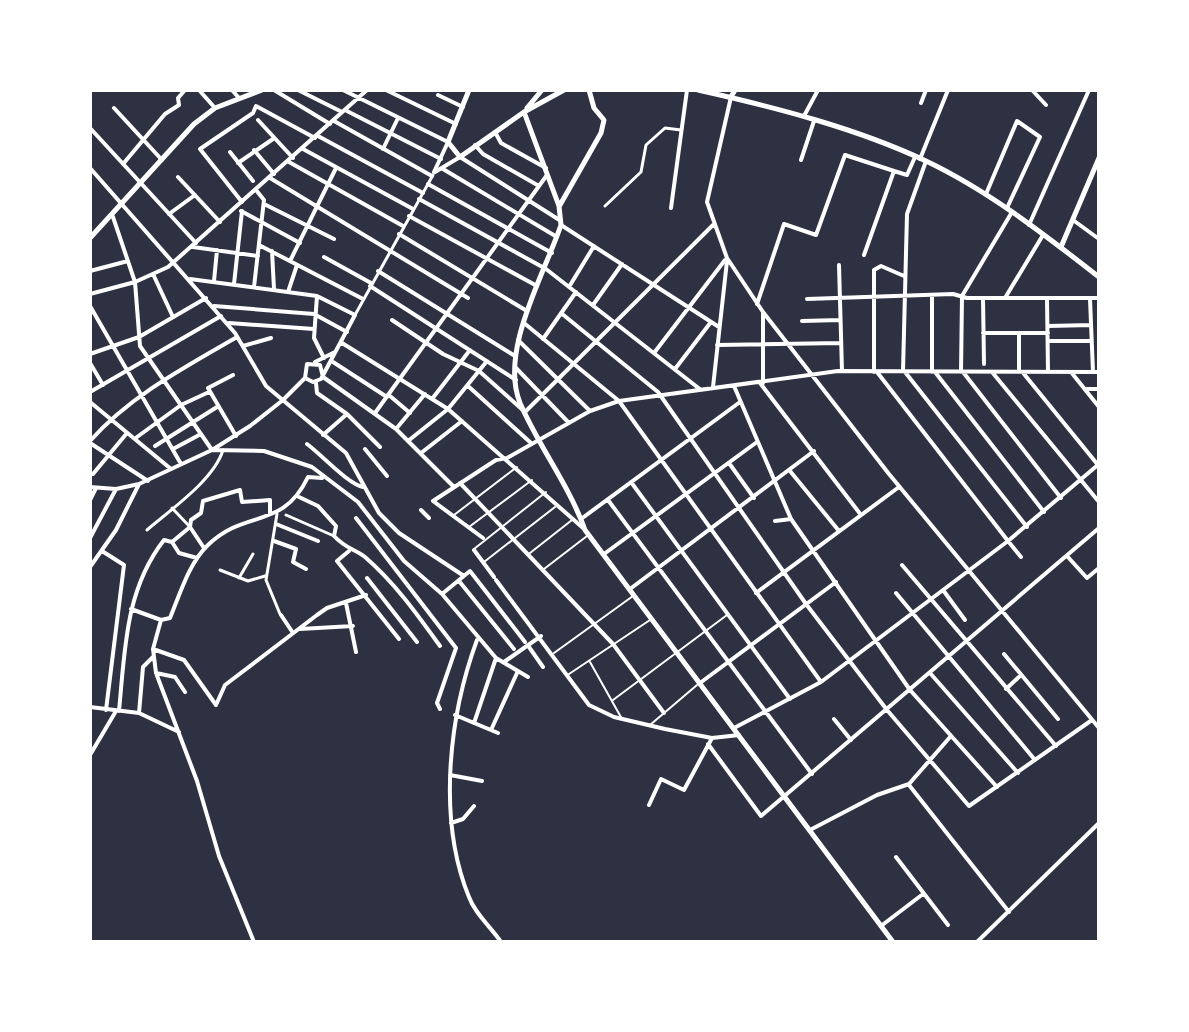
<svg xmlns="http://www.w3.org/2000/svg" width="1189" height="1032" viewBox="0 0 1189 1032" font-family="Jost,sans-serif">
  <rect width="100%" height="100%" fill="#2d3142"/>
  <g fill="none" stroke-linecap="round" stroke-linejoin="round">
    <!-- service -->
    <path stroke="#fff" stroke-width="2" d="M454,515L517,467
      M469,527L532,480
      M474,549L546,492
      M530,553L572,520
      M484,562L555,507
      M544,569L587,536
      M554,653L633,596
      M590,662L622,719
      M569,674L650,620
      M613,700L727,615
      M650,725L697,685"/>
    <!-- pedestrian -->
    <path stroke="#fff" stroke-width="3" d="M605,206L641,172L646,145L665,128L681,130
      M355,315L433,175
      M172,508L190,527
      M277,514L266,580L280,614
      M286,515L334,536
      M147,530C170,510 214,480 223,450
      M220,570L248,581L265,576
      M239,578L253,554"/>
    <!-- minor -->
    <path stroke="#fff" stroke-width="4" d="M199,90L215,108
      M232,90L239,98
      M274,90L330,124
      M298,90L342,112
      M343,90L448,142L434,172
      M386,90L456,124
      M1032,90L1046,105
      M438,95L463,107
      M731,97L707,202L727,258L763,312L889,474L1099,728
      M921,103L926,90
      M114,108L162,160
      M345,110L441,159
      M804,116L818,90
      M258,120L293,158
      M334,121L432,176
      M90,128L196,243
      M495,132L501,143L546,168
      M318,136L423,193
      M475,145L483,154L539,186L547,175
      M303,149L413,209
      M383,149L398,118
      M254,150L274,174
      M230,152L253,181
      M920,159L948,90
      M801,160L814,121
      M289,162L403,226
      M238,163L273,139
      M123,164L165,114L179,105L178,98L185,90
      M90,168L235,333L266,386L346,453L379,513L399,533L464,576
      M443,169L557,237
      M894,171L907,175L915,157
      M435,172L460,157L561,221
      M178,177L220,222
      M270,178L468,298
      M428,184L552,253
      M986,194L1017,121L1040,137L1007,208
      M419,199L546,269L701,390
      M242,202L200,149L253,113L256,106L315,138
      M264,204L334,239
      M671,208L687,90
      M241,211L300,243
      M169,214L195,195
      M409,216L537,286
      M113,217L135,282L140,346L212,450L264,451L312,467L358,502L404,561L442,594L496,658L528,677
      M1073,220L1099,239
      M561,225L719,327
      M1029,225L1089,90
      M399,234L527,311
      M259,245L363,299
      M193,247L258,256
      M272,251L274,289
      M324,257L371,283
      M290,261L336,168
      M839,265L842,371
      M90,271L128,261
      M378,271L515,356
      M153,274L173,317
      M190,279L317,296L355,315L321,379L313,382L305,378
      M214,281L217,250
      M234,284L242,211
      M370,286L516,380
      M254,287L264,200L256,190
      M569,287L594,246
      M288,292L297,265
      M90,294L135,282L168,267L367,90
      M317,296L314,338L324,358
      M983,298L984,364
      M1005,298L1043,235
      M807,299L953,294L967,298H1099
      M1047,299L1048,372
      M1090,299L1093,372
      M757,304L784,224L816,235L845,155L894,171L864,255
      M593,305L622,264
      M90,306L181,464
      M214,306L314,314L347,332
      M561,313L658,392L806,604L887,710L969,806L1092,720
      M763,313V383
      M392,320L443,354L479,371L525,412L713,225
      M802,321L840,320
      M229,323L314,329
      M524,323L619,401L821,682
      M1048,326L1091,325
      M983,333H1048
      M1019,333V372
      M543,339L576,292
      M518,340L590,411
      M1048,341H1092
      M342,343L448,409L583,528
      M717,345L841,343
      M243,346L271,338
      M654,353L725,260
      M90,354L139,337L206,298
      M315,362L335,352
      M333,362L387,397
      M90,363L103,385
      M516,368L569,423
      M675,369L711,322
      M903,371L907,214L926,161
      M874,372V270L881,266L904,276
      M877,372L1008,541L1099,464
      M905,372L1027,527
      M932,372V295
      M935,372L1044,512
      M961,372L962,296L1012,212
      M963,372L1061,498
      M992,372L1099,502
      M1071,372L1099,407
      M1024,374L1098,465
      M233,375L208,388L236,436
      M323,377L396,429L454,487
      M316,383L317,393L347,414L323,435
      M760,383L861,515
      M468,386L531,443
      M734,386L791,519L910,690L997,787
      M713,387L727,261
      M1085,389H1099
      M90,392L221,316
      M390,396L410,413
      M432,399L470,350
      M90,402L171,469
      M375,413L539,186
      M347,414L380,447
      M396,429L425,394
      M137,437L181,405L209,392
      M90,441C130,396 185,367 237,337
      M408,441L448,409L487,361
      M90,443L148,481
      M307,444C322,455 348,484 363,487
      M155,446L217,407
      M173,449L201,434
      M365,449L387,476
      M421,453L462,421
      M729,463L754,498
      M790,471L839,531
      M93,474L127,433
      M631,482L790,699
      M460,483L613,644L664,713
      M90,487L116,489L139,484L212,450L250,426L283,400L305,378L307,364L320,365L323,377
      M299,497L318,506L336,526L334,536C346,549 355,549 365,557C395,583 417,614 440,646
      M90,500L96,488
      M608,500L812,774
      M421,510L429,518
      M356,518L456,648L437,703L440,709
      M581,519L740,402
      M775,521L791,519
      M276,524L318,541
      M90,538L116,489
      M483,538L433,501L496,460L507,458L590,411L619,401L838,371L1099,372
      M274,541L296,549L293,562L306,569
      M172,542L179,553L197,558
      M204,548L190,527L191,520L201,513L203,501L240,490L242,502L270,500V514
      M474,550L494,577
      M102,551L124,565L106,710
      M349,551L337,561L399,639
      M604,554L757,442
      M1067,556L1087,578L1099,568
      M902,565L1056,746
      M90,567L116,530L139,484
      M367,578L417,642
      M496,580L589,705L614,717L665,729L712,738L739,735
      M459,581L514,649
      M630,589L814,451
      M943,590L965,620
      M756,593L899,487
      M896,593L1035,760
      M442,594L470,571L525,642
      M346,603L356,652
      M131,609L161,620
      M281,615L293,633
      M300,629L353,626
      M477,640C449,716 437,819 469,897C475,914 491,927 501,942
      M529,647L543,667
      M153,649L184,660L216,705L225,685L317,615L327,608L366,595
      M1004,654L1058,719
      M504,662L541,636
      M156,673L175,677L185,692
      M930,673L1018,773
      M700,683L836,582
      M1006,689L1021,675
      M90,707L139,713L179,732
      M119,711C125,650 125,590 164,540L172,542L190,527
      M139,713L143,667L153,657
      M455,715L498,733
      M834,719L851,740
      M474,723L496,658
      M734,728L821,682L1008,541L1021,557
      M491,730L517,673
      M708,744L761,816L1099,528
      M90,755L116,711
      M450,775L482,781
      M909,785L1009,912
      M649,805L661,779L684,790L712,738
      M451,823L463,819L474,806
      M810,830L877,795L909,784L951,736
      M896,857L948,925
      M881,926L923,894
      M254,942L219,856L197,781L156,673L153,649L161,620L170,618C180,594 189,563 208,545C246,508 282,531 308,477L322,478
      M977,942L1099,823"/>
    <!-- tertiary -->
    <path stroke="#fff" stroke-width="5" d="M469,90L448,142L460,157L524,112L564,90
      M698,90C774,107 856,128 926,161C989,191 1045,235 1099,277
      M731,97L735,90
      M527,108L542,90
      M524,112L559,206L561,225C544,275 499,351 520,403C539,447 569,485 585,530L893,942
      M560,205L601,133L604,120L594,108L589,90
      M90,238L194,124L215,108L262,90
      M1061,247L1099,158"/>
  </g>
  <!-- border -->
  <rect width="1189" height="1032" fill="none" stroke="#ffffff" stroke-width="184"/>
</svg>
